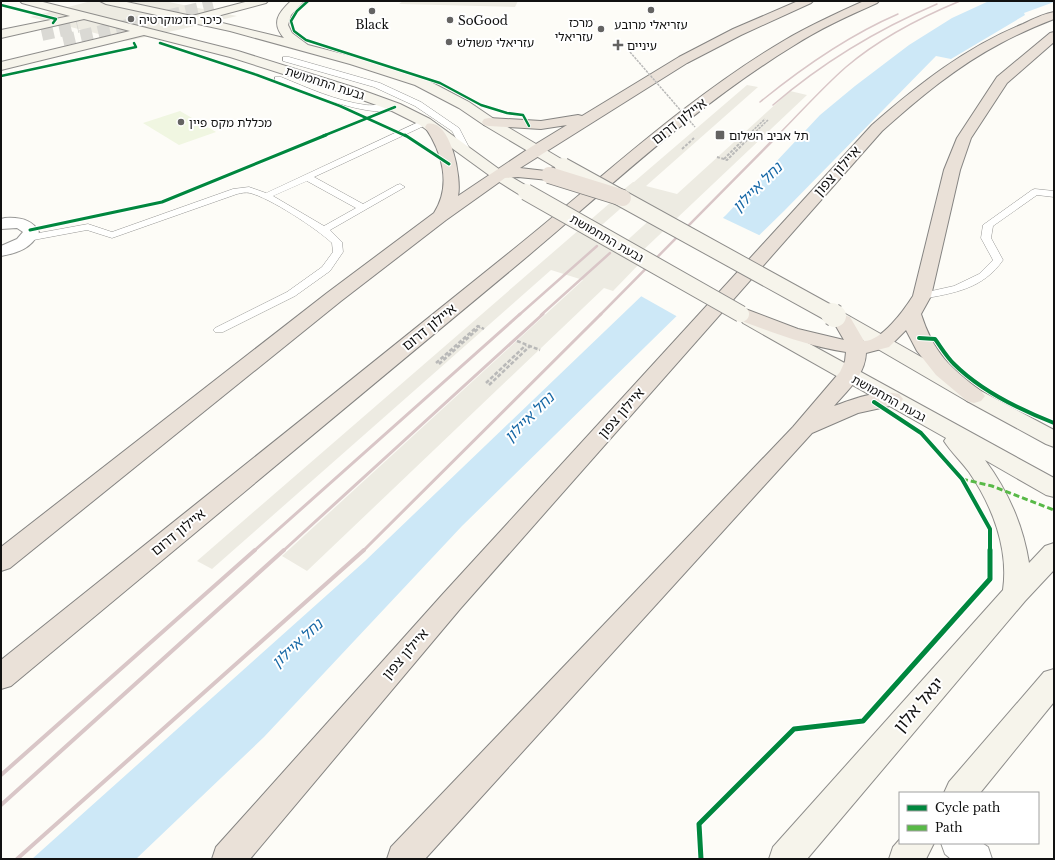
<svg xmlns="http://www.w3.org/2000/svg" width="1055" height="860" viewBox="0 0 1055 860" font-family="'Libre Baskerville','Noto Sans Hebrew',serif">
  <rect width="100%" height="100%" fill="#fdfcf7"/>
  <!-- pitch -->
  <path fill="#f0f6e1" d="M180,111L216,132L179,145L143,123Z"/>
  <!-- plaza -->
  <path fill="#edebe2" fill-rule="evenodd" d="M91,1H164L237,16L182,29L127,41L30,17Z
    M403,1H518L515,7L399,4Z
    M747,85L758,87L646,186L677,194L790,91L807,95L638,255L644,259L613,291L604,288L307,571L282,556L583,280L551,270L212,569L197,561L618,196L617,195L633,182H634ZM628,202L654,216L621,246L595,231Z"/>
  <!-- water -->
  <path fill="#cde8f7" d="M989,1H1054V2L1024,13L1025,15L951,59L936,56L784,211L462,526L264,737L136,859H32L365,561L726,215L820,115L855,86L909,45L952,18Z"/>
  <!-- pier -->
  <path fill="#fdfcf7" d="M721,217L761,236L678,317L639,295Z"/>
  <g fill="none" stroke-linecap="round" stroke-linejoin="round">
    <!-- secondary-tunnel -->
    <path stroke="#dad9d4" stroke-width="12" stroke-dasharray="12 6" stroke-linecap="butt" d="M42,35L78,27
      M63,40L213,5"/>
    <!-- lane casing -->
    <g stroke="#979795" stroke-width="1">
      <path id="lane" d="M283,57H289L380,83L421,102L459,128L472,153L468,156L465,155L452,131L415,106L374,87L283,61Z
        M275,77H281C308,88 336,101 366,105C374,106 395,103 399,107C380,124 297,89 275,81Z
        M425,119L428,120L429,122L428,124L314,177L363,204L397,185L400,184L405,187L330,230L342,242L343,252L330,271L295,296L223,332H215L213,330L215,328L287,292L322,267L333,252L332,243C316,228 270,198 250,193C246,192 241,193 237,194L112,238L87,230L28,241L23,238L28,235L88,224L112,232L233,189L249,187L266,193ZM307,181L356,208L324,226L273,196Z
        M1035,189L1054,191V197L1037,195L993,226L991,238L1003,260C983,289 954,293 922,299L918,298L917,296L918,294L954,286L979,274L993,260L981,238L983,225L1032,190Z"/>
    </g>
    <!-- street casing -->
    <g stroke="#979795" stroke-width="2">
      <path id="street" d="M5,218C19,217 32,219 39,232C32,248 18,253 1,256V246L17,239L23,232L17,228L1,229V219Z
        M941,843H982L988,847L992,859H951L945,854Z"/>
    </g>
    <!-- secondary casing -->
    <g stroke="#8e8d8b" stroke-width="2">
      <path id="secondary" d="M20,1H39L238,51L356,88L400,104L430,119L503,172L532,189L534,192L532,195L526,197L520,195L493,178L420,125L390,110L346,94L230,57L144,35L1,70V62L130,31L84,19L1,38V30L70,16L22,3Z
        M100,1H122L192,16L249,1H268L266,3L206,19L284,38C271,23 278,13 291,1H304L291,15L288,25L292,33L308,45L358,58L425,79L469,102L494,119L568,163L571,166L568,169L563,171L558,169L484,125L459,108L415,85L350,64L230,31L106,4Z
        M835,310L842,312L981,391L1054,430V447L1046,444L967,401L828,320L825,316L828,312Z
        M750,313L757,315L1054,478V497L1046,495L985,460C1008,491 1023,525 1029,563L1045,546L1054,543V570L1025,601L807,859H769L773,847L1003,590C1009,549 992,505 969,472C961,461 951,452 944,441L946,438L743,323L740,319L743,315Z
        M1054,669V702L980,793H944L949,782L1044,672Z
        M900,839V843H934L926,859H889L893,847Z"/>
    </g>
    <!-- highway casing -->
    <g stroke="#858482" stroke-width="2">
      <path id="highway" d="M798,1H813L811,3L741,35L687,63L520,168L554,172L557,175L554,178L549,180L518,177L505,178L446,220L341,301L10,568L1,571V547L327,293L434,213C452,185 442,152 425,127L427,124C451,118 462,179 458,196L531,147L567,125L541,129L489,126L484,125L482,122L484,119L489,118L541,121L578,115L582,116L679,57L733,29Z
        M864,1H879L877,3C848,16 819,29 793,46C690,109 603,194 511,270C344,409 178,547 11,686L1,689V660C170,525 340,389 509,253C599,181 685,99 785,40C811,25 837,13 864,1Z
        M1054,12V19C1036,26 1018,34 1001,43C957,66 919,98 882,131L460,609L250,859H212L216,847L442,595L872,125C918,85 966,47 1023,24C1033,19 1043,14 1054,12Z
        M1054,32V42L1007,83L971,138L960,170L931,296L921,314C933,352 950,368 981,391L985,396L981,401L974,403L967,401L936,375L917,351L906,330L889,347L866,353C865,375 848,390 834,406C853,399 879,389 899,394L903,399L899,404L858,413L812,433L425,859H387L391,847L793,427L840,372L845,361L846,352C807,346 771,332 734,318L731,314L734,310L741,308L748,310L798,329L844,340L833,321L836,317L843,315L850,317L864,341C882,341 904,310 913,296L944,170L957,138L997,77L1050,33Z"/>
    </g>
    <!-- path-far2 -->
    <path stroke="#b9b9b8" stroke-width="1.5" stroke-dasharray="2.5 1" stroke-linecap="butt" d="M747,136L765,119
      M751,136L768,120"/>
    <!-- path-far1 -->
    <path stroke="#b9b9b8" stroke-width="2" stroke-dasharray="3 1.5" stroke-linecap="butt" d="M682,149L694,138
      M717,157L727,160L752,135
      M724,159L748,135"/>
    <!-- path -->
    <path stroke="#b9b9b8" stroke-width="2.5" stroke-dasharray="4 2" stroke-linecap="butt" d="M517,341L540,350
      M436,363L478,326L484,329
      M439,364L480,327
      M486,383L526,345
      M489,385L530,346"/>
    <!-- lane -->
    <use href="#lane" fill="#fffffe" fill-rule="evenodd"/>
    <!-- street -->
    <use href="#street" fill="#fffffe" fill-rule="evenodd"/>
    <!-- secondary -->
    <use href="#secondary" fill="#f6f4eb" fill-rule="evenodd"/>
    <!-- highway -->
    <use href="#highway" fill="#eae1d8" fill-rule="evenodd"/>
    <!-- rail-far3 -->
    <path stroke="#d9c6c7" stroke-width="1.5" d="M760,102C803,67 847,36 898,14
      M773,105C823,62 876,30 937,4
      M777,136C800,113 822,88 846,67C880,38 919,18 960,1"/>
    <!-- rail-far2 -->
    <path stroke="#d9c6c7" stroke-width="2.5" d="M519,315L597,246
      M541,315L610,253
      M600,315L778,135"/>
    <!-- rail-far1 -->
    <path stroke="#d9c6c7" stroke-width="3" d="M254,551L520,314
      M283,551L543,314
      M363,551L601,314"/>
    <!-- rail -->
    <path stroke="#d9c6c7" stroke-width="4" d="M1,775L255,550
      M1,805L284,550
      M17,859L364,550"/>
    <!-- secondary-bridge-far1 casing -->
    <g stroke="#8e8d8b" stroke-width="18" stroke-linecap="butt">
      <path id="secondary-bridge-far1" d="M563,166L833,315
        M526,192L741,314"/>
    </g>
    <!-- secondary-bridge casing -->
    <g stroke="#8e8d8b" stroke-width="24" stroke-linecap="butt">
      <path id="secondary-bridge" d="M832,314L835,316"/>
    </g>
    <!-- highway-bridge casing -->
    <g stroke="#858482" stroke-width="18" stroke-linecap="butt">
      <path id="highway-bridge" d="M549,175L623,198"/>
    </g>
    <!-- path-bridge -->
    <path stroke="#b9b9b8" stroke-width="1.5" stroke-dasharray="2.5 1" stroke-linecap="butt" d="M630,52L695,127"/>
    <!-- secondary-bridge-far1 -->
    <use href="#secondary-bridge-far1" stroke="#f6f4eb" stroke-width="16"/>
    <!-- secondary-bridge -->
    <use href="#secondary-bridge" stroke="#f6f4eb" stroke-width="22"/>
    <!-- highway-bridge -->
    <use href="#highway-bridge" stroke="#eae1d8" stroke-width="16"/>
    <!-- quiet -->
    <path stroke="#58b947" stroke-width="3" stroke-dasharray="6 3" stroke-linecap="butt" d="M962,479L992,486L1054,510"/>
    <!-- cycleway-far3 casing -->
    <g stroke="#fff" stroke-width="4">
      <path id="cycleway-far3" d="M308,1L297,11L291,21L294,31L306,40L440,83L481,105L507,113L523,115L529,126
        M1,5L56,19L53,23
        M160,43L257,75L340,106L406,136
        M1,76L136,47L134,43
        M323,136L395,107"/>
    </g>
    <!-- cycleway-far2 casing -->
    <g stroke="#fff" stroke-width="5">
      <path id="cycleway-far2" d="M405,135L449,164
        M30,230L162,202L326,135"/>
    </g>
    <!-- cycleway-far1 casing -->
    <g stroke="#fff" stroke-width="6">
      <path id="cycleway-far1" d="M919,338L935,339C941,347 946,356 954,364C981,391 1018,409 1054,423
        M874,402L921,433L962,479L990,529V551"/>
    </g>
    <!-- cycleway casing -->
    <g stroke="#fff" stroke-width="8">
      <path id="cycleway" d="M701,859L699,824L794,729L863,721L990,579V550"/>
    </g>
    <!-- cycleway-far3 -->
    <use href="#cycleway-far3" stroke="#00873e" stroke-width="2.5"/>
    <!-- cycleway-far2 -->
    <use href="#cycleway-far2" stroke="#00873e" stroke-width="3"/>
    <!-- cycleway-far1 -->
    <use href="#cycleway-far1" stroke="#00873e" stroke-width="4"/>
    <!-- cycleway -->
    <use href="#cycleway" stroke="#00873e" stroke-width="5"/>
  </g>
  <!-- markers -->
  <g fill="#646362" stroke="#fff" stroke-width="1.5">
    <circle cx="651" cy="10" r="4"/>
    <circle cx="372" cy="11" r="4"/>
    <circle cx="131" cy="19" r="4"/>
    <circle cx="450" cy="20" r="4"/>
    <circle cx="601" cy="29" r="4"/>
    <circle cx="449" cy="42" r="4"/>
    <path d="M616 39h4v4h4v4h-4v4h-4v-4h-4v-4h4z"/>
    <circle cx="181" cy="122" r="4"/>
    <rect x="715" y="130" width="10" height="10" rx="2"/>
  </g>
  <g text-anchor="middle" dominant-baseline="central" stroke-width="4" stroke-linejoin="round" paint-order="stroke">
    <!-- far-poi labels -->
    <g font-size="12" fill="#111" stroke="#fff" text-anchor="start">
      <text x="139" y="19">כיכר הדמוקרטיה</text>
      <text x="458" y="20">SoGood</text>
      <text x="593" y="22" text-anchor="end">מרכז<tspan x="593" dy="14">עזריאלי</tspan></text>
      <text x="372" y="24" text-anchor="middle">Black</text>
      <text x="651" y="24" text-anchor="middle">עזריאלי מרובע</text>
      <text x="457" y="42">עזריאלי משולש</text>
      <text x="627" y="45">עיניים</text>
      <text x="189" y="122">מכללת מקס פיין</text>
      <text x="729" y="135">תל אביב השלום</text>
    </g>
    <!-- far-street labels -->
    <g font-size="12" fill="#111" stroke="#fff">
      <text transform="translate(325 83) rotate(18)">גבעת התחמושת</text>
      <text transform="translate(607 238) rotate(30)">גבעת התחמושת</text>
      <text transform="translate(889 398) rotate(29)">גבעת התחמושת</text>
    </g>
    <!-- street labels -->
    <g font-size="14" fill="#111" stroke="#fff">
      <text transform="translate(679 121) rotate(-38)">איילון דרום</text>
      <text transform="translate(837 171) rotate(-48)">איילון צפון</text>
      <text transform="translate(429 327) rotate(-39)">איילון דרום</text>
      <text transform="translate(621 413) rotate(-49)">איילון צפון</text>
      <text transform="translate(178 532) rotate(-39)">איילון דרום</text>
      <text transform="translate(405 654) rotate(-49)">איילון צפון</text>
    </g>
    <!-- water labels -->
    <g font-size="15" font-style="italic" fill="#1768a6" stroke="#fff">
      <text transform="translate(757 187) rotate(-45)">נחל איילון</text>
      <text transform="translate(529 417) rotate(-45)">נחל איילון</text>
      <text transform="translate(297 643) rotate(-43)">נחל איילון</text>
    </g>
    <!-- near-street labels -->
    <g font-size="17" fill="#111" stroke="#fff">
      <text transform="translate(919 705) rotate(-49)">יגאל אלון</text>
    </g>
  </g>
  <!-- border -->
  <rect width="1055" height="860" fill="none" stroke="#111111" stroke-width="4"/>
  <!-- legend -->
  <rect x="899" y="792" width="140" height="52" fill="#ffffff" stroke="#a0a0a0"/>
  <rect x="907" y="805" width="20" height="6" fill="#00873e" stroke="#a0a0a0"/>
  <text x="935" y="812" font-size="12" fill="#111111">Cycle path</text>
  <rect x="907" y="825" width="20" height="6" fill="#58b947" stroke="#a0a0a0"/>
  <text x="935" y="832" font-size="12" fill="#111111">Path</text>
</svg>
